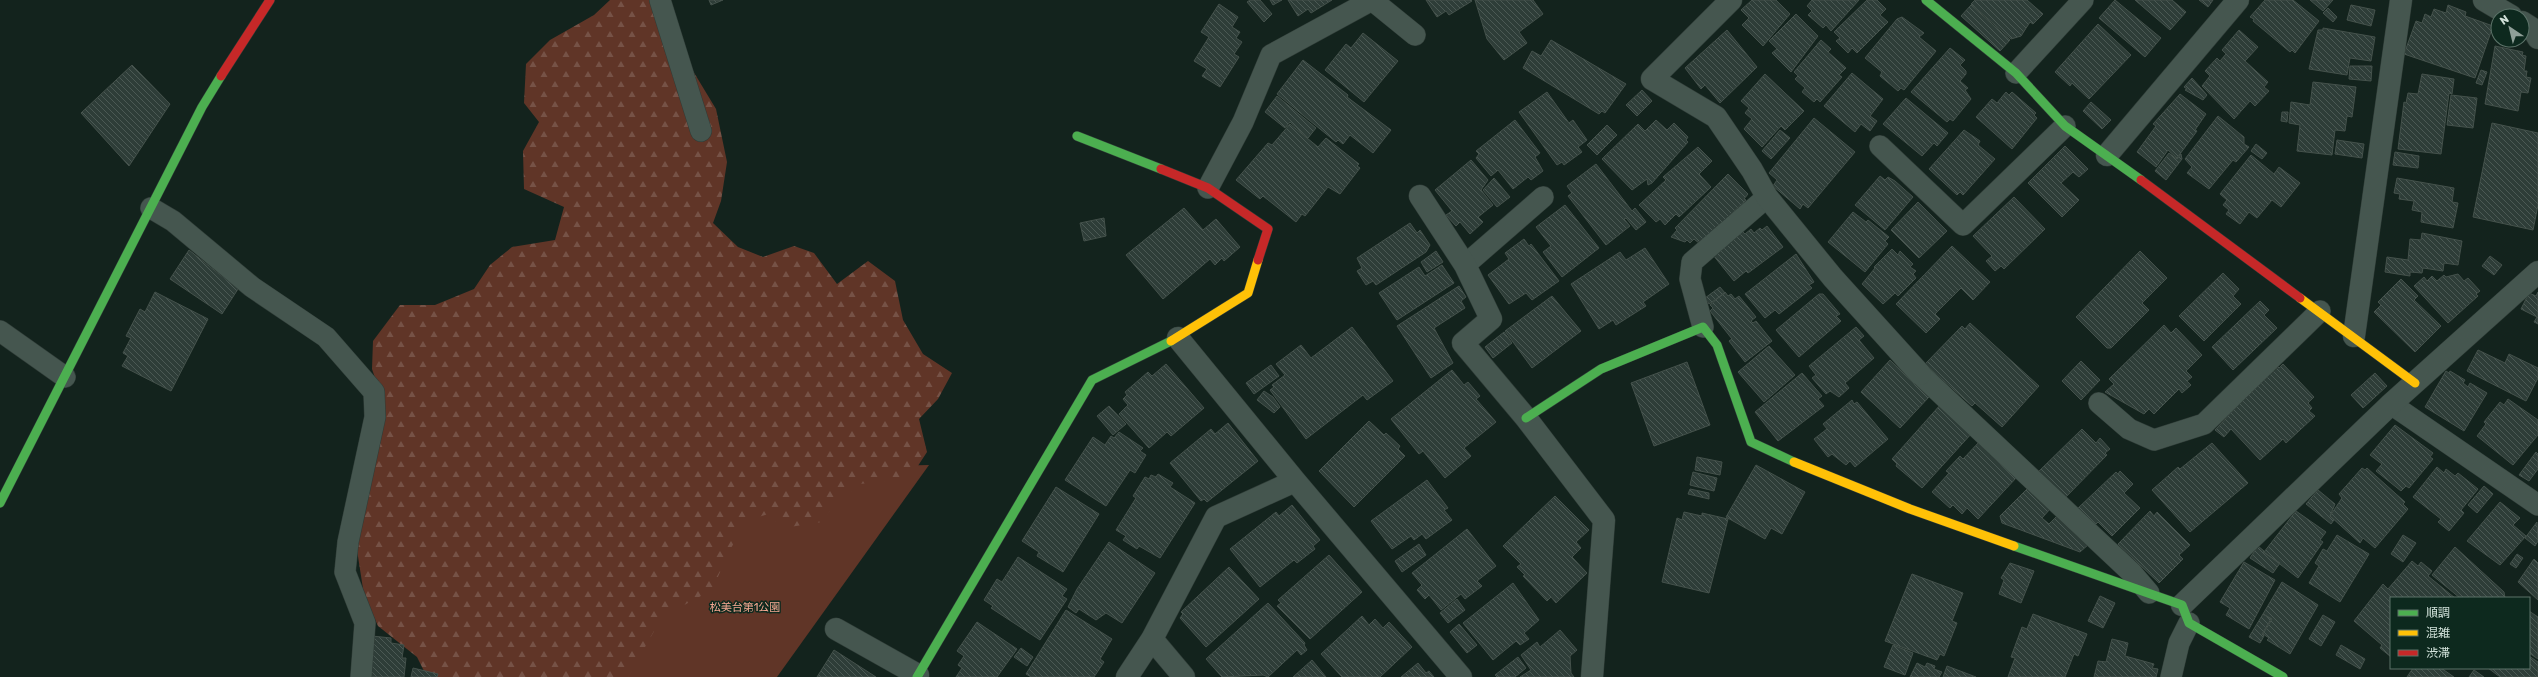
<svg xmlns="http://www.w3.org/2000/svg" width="2538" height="677" viewBox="0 0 2538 677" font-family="Rubik,'Noto Sans JP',sans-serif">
  <defs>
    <pattern id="forest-firs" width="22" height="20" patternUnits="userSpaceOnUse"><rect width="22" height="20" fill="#603527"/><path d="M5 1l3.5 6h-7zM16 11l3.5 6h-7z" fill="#765246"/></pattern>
    <pattern id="building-back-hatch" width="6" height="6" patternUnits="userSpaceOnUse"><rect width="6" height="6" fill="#2e3d38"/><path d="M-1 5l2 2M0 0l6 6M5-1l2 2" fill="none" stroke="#4b5954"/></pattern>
  </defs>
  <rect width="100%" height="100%" fill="#13231d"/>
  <!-- green -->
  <path fill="#603527" d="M929,465L777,677H612L741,510L880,466Z"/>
  <!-- forest -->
  <path fill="url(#forest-firs)" d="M610,0H650L716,109L727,162L721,201L713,223L738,247L763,257L794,246L814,253L837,284L868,261L895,281L903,320L923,354L952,373L938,399L919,419L927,452L910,478L860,484L833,506L822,522L783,528L768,514L747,521L731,548L712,590L675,610L657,626L628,677H427L417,657L378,626L364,595L352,518L384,404L372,369L373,341L400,305H435L474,289L490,265L512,247L555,240L564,207L524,189L523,151L539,122L524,103L526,64L550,40L594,15Z"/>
  <!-- building -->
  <path fill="url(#building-back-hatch)" stroke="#44514b" d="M709,0H723L711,5Z
    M1250,0H1260L1272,14L1264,22L1247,2Z
    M1270,0H1282L1273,5Z
    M1288,0H1332L1311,13L1308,9L1298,16Z
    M1426,0H1471L1472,1L1449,15L1446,11L1437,17Z
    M1475,0H1533L1543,14L1519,32L1527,43L1504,60L1487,39Z
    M1752,0H1776L1790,14L1763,46L1742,25L1749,18L1741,10Z
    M1812,0H1859L1831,31L1826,25L1823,28L1808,15L1812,11L1807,6Z
    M1867,0H1877L1886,9L1880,15L1888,22L1857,53L1852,48L1848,53L1836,41L1840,38L1834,32Z
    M1975,0H2027L2043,14L2033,24L2030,22L2021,36L2011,39L1971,4Z
    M2115,0L2161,38L2145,57L2099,18Z
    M2135,0H2172L2186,12L2170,30Z
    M2199,0H2213L2208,7Z
    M2265,0H2293L2319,21L2295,53L2292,50L2290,52L2253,21L2254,19L2250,17Z
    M2310,0H2333L2323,11Z
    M1219,4L1238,17L1232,27L1240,32L1236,38L1242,42L1234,54L1239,57L1220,87L1202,76L1207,69L1194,61L1209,37L1201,32Z
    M1971,5L2010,40L2000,51L1961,16Z
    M2351,5L2375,10L2371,26L2347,20Z
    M2448,5L2466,12L2465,16L2493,26L2475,78L2404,54L2416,21L2422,23L2425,14L2431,17L2434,9L2446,13Z
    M2328,8L2337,17L2333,22L2323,13Z
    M1796,14L1818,36L1791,72L1772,53L1777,49L1769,41Z
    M1902,17L1924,33L1919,37L1936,51L1904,90L1901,88L1898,91L1880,76L1882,72L1865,58L1897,19Z
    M2098,24L2131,55L2089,99L2072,83L2070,86L2055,72Z
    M2323,28L2375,37L2371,61L2350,58L2347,75L2309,69L2318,30H2323Z
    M1727,30L1757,67L1720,103L1705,85L1701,89L1685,68Z
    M2239,30L2258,47L2245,61L2268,82L2264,87L2269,91L2255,106L2250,101L2234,119L2202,86L2210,76L2205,71L2217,58L2220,61L2226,54L2222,50Z
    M1363,33L1398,61L1364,102L1325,70L1346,44L1351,48Z
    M1551,40L1626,84L1605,113L1602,111L1599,114L1523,68L1532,51L1541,56Z
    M1821,40L1831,49L1828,52L1846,68L1839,75L1842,77L1820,102L1817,99L1814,102L1802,92L1805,88L1795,79L1798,76L1794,72Z
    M2495,46L2523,52L2522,55L2526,56L2524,71H2527L2526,77L2531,78L2528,93L2521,92L2518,111L2485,104Z
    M1950,48L1965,60L1960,65L1966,71V74L1960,81L1968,88L1965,90L1971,99L1953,121L1950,119L1947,122L1911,92Z
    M1303,60L1348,95L1347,97L1391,130L1373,153L1350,135L1343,144L1338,140L1336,142L1277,94Z
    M132,65L170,104L129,166L81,113Z
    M2350,66H2372L2371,81L2349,79Z
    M2481,70L2487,72L2482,85L2476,83Z
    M1852,73L1883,99L1870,116L1877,121L1870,131L1861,124L1855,132L1824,106Z
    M1765,74L1804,111L1785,130L1781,126L1762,147L1744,129L1752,119L1745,113L1749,108L1741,101Z
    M2422,74L2454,79L2452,94L2449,93L2441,154L2398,149L2404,102L2406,103L2408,93L2418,94Z
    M2192,78L2207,95L2203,100L2185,90L2187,89L2184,87Z
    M2313,82L2356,87L2352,117L2347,116L2345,131L2335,130L2332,155L2297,151L2300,125L2289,123L2291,102L2310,105Z
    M1642,90L1652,101L1637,116L1626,105Z
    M1547,92L1569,123L1573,120L1587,140L1578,147L1582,152L1564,165L1562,162L1557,165L1519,112Z
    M2006,92L2009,95L2012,92L2036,113L2034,115L2037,118L2012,149L1976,117L1992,99L1997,103Z
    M2180,94L2206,114L2195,130L2197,131L2177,158L2168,150L2156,167L2137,152L2156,126L2153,124Z
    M2451,95L2477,98L2473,128L2447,125Z
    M1277,96L1316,128L1308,138L1290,122L1285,128L1265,112Z
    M1906,98L1948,133L1937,146L1934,143L1922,156L1883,124Z
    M2091,102L2111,120L2102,129L2083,111Z
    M2282,112H2288L2287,122L2281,121Z
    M2218,116L2244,137V144L2249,147L2236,162L2233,160L2209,189L2187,173L2192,167L2185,159Z
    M1814,118L1855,152L1808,208L1803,204L1800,209L1773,186L1777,180L1769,173Z
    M1515,120L1540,153L1535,157L1543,171L1531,180L1528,177L1513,189L1498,170L1491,176L1476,158L1479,154L1476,151Z
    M1656,120L1667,130L1674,123L1688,137L1686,140L1688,142L1652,183L1648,185L1647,179L1632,190L1602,159L1638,124L1645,131Z
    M2492,123L2538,133V205L2533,230L2473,217Z
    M1290,124L1318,147L1326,138L1359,164L1357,166L1360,168L1340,194L1328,187L1305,216L1302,214L1296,222L1263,196L1260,199L1236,180L1268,143L1272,145Z
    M1607,125L1617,135L1597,155L1587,145Z
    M1780,130L1790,138L1771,159L1762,151Z
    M1964,130L1980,141L1978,145L1995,159L1963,195L1960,192L1957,195L1929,169Z
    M2337,140L2364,144L2362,158L2335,154Z
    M2256,144L2267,153L2262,159L2251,151Z
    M2065,146L2088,169L2079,177L2073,172L2061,183L2079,200L2062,217L2028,183Z
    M1698,147L1712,161L1699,174L1711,187L1679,217L1676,214L1665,225L1660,219L1656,222L1639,205L1666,180L1663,177Z
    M2395,152L2419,156L2418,168L2393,165Z
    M2169,153L2177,159L2181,154L2182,159L2166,180L2155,171Z
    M2251,155L2274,174L2279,167L2300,183L2281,207L2272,200L2257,218L2249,212L2240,224L2226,214L2229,210L2223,205L2227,200L2220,194Z
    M1471,160L1488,180L1481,190L1493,205L1478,217L1483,222L1470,234L1460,222L1456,226L1446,215L1452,211L1435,190Z
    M1596,164L1632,211L1635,208L1646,222L1636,230L1626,218L1624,219L1630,226L1606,245L1568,196L1572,193L1567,186Z
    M1728,174L1748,194L1744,199L1746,200L1700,244L1694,239L1690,243L1687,240L1685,242L1671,237L1677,230L1675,228Z
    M1880,176L1885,180L1888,177L1895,181L1913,197L1885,230L1855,205Z
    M1494,178L1510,197L1497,207L1483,190Z
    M2397,178L2454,188L2452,202L2458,203L2453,228L2421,222L2422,212L2412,210L2414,201L2399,199L2400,194L2394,193Z
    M2014,197L2045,229L2004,269L2001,266L1995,271L1986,261L1992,256L1973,236Z
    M1918,202L1947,231L1919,258L1891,230Z
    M1565,205L1599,248L1562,277L1543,252L1551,246L1536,227Z
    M1184,208L1203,230L1216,219L1240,247L1224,261L1222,258L1215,265L1210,259L1163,299L1126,255Z
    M1853,212L1866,222L1868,220L1889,237L1885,241L1888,244L1865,272L1828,242Z
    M1104,218L1106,236L1084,241L1080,223Z
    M1410,223L1417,233L1420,230L1430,245L1426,252L1376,285L1373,281L1366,285L1357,271L1362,268L1357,258Z
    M1767,226L1783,247L1748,273L1746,271L1734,281L1713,255L1741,230L1745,234L1751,229L1754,233L1760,228L1762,230Z
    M2422,233L2462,241L2458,265L2444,263L2443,271L2423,268L2422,273L2410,272V276L2385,272L2387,257L2408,260L2410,239L2421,240Z
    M1524,239L1529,246L1531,244L1559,281L1532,300L1526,293L1509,304L1488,275L1509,259L1505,253Z
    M1952,246L1990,282L1973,300L1961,288L1935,314L1940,319L1926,333L1896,304Z
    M1645,248L1669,284L1643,302L1646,306L1616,325L1613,320L1599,329L1571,284L1620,252L1626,260Z
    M1892,249L1898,255L1900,251L1913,264L1910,267L1916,271L1913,274L1916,278L1898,296L1895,293L1883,304L1862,284L1875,268L1874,267Z
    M189,250L238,289L222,314L170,279Z
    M1436,251L1443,262L1427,272L1421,262Z
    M2140,251L2167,278L2142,303L2149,310L2111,348H2107L2076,317Z
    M1796,254L1814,282L1809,285L1812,288L1779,314L1775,310L1765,318L1745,294Z
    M2490,256L2502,265L2494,275L2482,266Z
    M1442,265L1454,283L1397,320L1379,293L1419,267L1425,276Z
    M2223,273L2239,289L2233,296L2241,304L2204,341L2179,316Z
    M2458,274L2464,281L2468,278L2480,291L2476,294L2478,296L2448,323L2414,286L2424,277L2427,281L2432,276L2437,281L2444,275L2446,277Z
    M2401,279L2418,296L2414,300L2441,326L2415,352L2374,312L2381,305L2378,302Z
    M1459,286L1466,297L1461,301L1465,308L1434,328L1453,363L1431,378L1397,326Z
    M1720,287L1725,293L1709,304L1705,298Z
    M155,292L208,319L171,391L122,366L128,356L123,353L131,338L126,336L140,309L145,312Z
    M1725,292L1728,296L1731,294L1735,299L1739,296L1756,317L1751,321L1753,323L1756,321L1772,341L1745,362L1729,341L1732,339L1710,311L1713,308L1710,305Z
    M2538,292V324L2534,322L2537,317L2521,309L2529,293L2536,296Z
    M1819,294H1823L1840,314L1836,316L1841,321L1799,357L1776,330Z
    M1552,296L1581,331L1532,368L1505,331Z
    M2260,301L2269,310L2264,315L2277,328L2233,370L2212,347Z
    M1970,323L2039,386L2002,427L1975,403L1972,406L1925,364L1962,326L1965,329Z
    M2164,325L2171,333L2176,328L2202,355L2186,371L2192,377L2187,381L2191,385L2182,393L2179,389L2154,414L2149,409L2144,414L2105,392L2114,384L2109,379Z
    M1352,327L1393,381L1367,400L1363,395L1306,439L1270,390L1274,387L1272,385L1285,375L1276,364L1301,345L1311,358Z
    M1856,327L1864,336L1859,340L1874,358L1845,383L1849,388L1839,397L1830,391L1826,394L1812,378L1816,375L1809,366Z
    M1504,332L1512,343L1493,358L1485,347Z
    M1769,346L1795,375L1764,402L1738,372Z
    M2478,350L2505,363L2509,354L2538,368V378L2526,401L2467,371Z
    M1890,360L1929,397L1900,428L1861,392Z
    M2081,361L2100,380L2081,400L2062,381Z
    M1687,362L1710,425L1654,446L1631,383Z
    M1166,364L1204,408L1171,436L1167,432L1149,448L1119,414L1128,405L1123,399L1127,395L1125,392L1148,372L1152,376Z
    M2283,364L2314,397L2308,403L2312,408L2309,411L2315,416L2286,443L2283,439L2260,460L2231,429L2224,437L2215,430L2276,365L2279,368Z
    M1271,365L1279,376L1254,394L1246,383Z
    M1452,370L1464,385L1468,382L1480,396L1476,399L1496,422L1464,448L1471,456L1445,478L1423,451L1419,454L1391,419Z
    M2446,371L2449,373L2450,371L2465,380L2463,383L2468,387L2470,383L2487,393L2464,431L2425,407Z
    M1802,373L1822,396L1818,399L1824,406L1778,441L1755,412Z
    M2375,373L2387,386L2363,408L2351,395Z
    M1264,391L1273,397L1280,407L1274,413L1257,400Z
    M2508,399L2538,420V435L2513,465L2477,436L2486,424L2484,422L2500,402L2504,405Z
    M1852,400L1854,404L1857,402L1888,439L1855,467L1850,461L1846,465L1832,454L1828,457L1814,439L1827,429L1823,424Z
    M1941,404L1972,433L1922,488L1896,466L1897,464L1892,459Z
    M1109,406L1126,424L1113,435L1097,416Z
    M1369,421L1384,435L1386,433L1400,446L1398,449L1405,456L1354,507L1319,471Z
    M1228,423L1258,461L1207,502L1204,499L1201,501L1170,463L1211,429L1215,434Z
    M2395,425L2433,453L2430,457L2433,459L2409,488L2406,486L2401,491L2376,471L2382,464L2370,455Z
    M2082,429L2096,443L2100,438L2110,449L2105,453L2107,455L2064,499L2034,476Z
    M1119,432L1143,448L1140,451L1146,455L1135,473L1130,470L1106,506L1065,480L1093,437L1105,445L1111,436L1114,438Z
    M1980,441L2017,477L1978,519L1967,508L1962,514L1953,505L1950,508L1932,492L1949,473L1946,471L1960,456L1963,459Z
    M2212,443L2248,483L2190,532L2152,490L2178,467L2180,469Z
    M2536,452L2538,454V469L2529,481L2519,475Z
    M1697,457L1722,462L1720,475L1695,470Z
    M1756,465L1805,492L1782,534L1771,528L1765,539L1726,517Z
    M2437,467L2444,473L2446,469L2455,476L2458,473L2478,489L2461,510L2464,513L2449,531L2438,522L2441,519L2413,497Z
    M2362,468L2365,470L2367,468L2405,502L2403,504L2408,509L2375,548L2363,538L2360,543L2330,516L2342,498L2339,494Z
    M2120,471L2133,484L2124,493L2140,508L2112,536L2098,522L2093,527L2076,510L2116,472L2118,474Z
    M1693,472L1717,478L1714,491L1690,485Z
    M1158,474L1173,483L1170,487L1195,503L1160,558L1139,546L1137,549L1123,540L1126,536L1116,530L1136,498L1133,496L1145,477L1149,479L1151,475L1156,477Z
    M1427,480L1448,508L1444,510L1452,520L1426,539L1422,534L1414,540L1411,536L1392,549L1371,521Z
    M2030,486L2051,508L2042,518L2049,524L2060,513L2089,544L2080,552L2002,523L2000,516Z
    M2484,486L2493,494L2477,513L2468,505Z
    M1056,487L1099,514L1063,572L1037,556L1039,552L1022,541Z
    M1690,489L1709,493V499L1688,494Z
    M2318,490L2335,504L2330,516L2334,520L2331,524L2306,504Z
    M1555,496L1589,530L1576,542L1581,548L1572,557L1587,573L1556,603L1551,597L1547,601L1523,576L1525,575L1517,567L1521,564L1503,546Z
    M2500,502L2520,518L2513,525L2526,536L2500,565L2467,541Z
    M1292,505L1320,540L1313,546L1315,549L1297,563L1294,560L1260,587L1230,549L1276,512L1279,516Z
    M2150,511L2154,516L2157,512L2190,545L2179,555L2183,559L2159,583L2118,544Z
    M2296,511L2326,532L2320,540L2323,542L2298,578L2264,552Z
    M1684,512L1702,516V513L1728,519L1709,593L1662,582L1677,518L1682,520Z
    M2537,522L2538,541L2535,546L2525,538Z
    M1467,529L1496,566L1477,581L1482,586L1465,599L1461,594L1441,610L1429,595L1425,599L1417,590L1422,585L1412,573Z
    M2337,535L2369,554L2340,602L2309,583L2319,566L2315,563L2323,549L2327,551Z
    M2403,535L2416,543L2403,562L2391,554Z
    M1109,542L1155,573L1122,623L1106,613L1096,620L1079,609L1076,613L1068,607L1077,589Z
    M1419,544L1426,555L1402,572L1395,561Z
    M2258,546L2264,551L2263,552L2280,563L2273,573L2250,558Z
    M2455,547L2504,592L2505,598H2460L2432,575Z
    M2517,554L2523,558L2516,568L2510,564Z
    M1329,555L1362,592L1310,639L1277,606L1281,603L1278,600Z
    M1018,557L1067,589L1062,596L1067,599L1040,640L991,608L993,606L984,600L997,579L1002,582Z
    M2534,559L2538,563V600L2518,582Z
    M2412,561L2418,566L2421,562L2432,571L2428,576L2455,598H2391V657L2380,648L2382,645L2354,621L2383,584L2388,589Z
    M2244,562L2275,580L2249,629L2226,615L2230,608L2220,602Z
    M2010,563L2034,571L2021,603L1999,594L2004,580L2001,578Z
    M1229,567L1259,599L1206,647L1180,618L1183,614L1181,612Z
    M1912,574L1963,593L1952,621L1957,623L1944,656L1940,654L1937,660L1885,641Z
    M2282,582L2318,605L2290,654L2267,640L2269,638L2263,634L2272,619L2263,614Z
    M1513,583L1539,620L1524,633L1529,639L1520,645L1516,641L1493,660L1463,623Z
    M2100,596L2115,603L2103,628L2088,621Z
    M1457,599L1465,610L1448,623L1440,613Z
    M1268,603L1305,643L1304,645L1307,650L1301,655L1297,650L1268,677L1263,675L1222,677L1206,659Z
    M1066,610L1112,639L1100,659L1104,662L1094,677H1031L1026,674Z
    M2529,611L2538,617V659L2529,653Z
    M2033,614L2087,634L2078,656L2074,654L2065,677H2008L2015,658L2011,657L2022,627L2027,629Z
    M2263,614L2271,619L2262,634L2264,636L2260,643L2249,637Z
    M2323,615L2335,622L2321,646L2309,639Z
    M1362,616L1369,625L1375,619L1383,628L1389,622L1412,647L1380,677H1342L1321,654Z
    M977,622L1017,649L997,677H956L962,668L958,665L964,656L957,651Z
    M1459,624L1477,645L1467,653L1450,632Z
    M1560,630L1577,650L1570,656L1571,673L1574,677H1520L1531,670L1521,655L1537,642L1540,647Z
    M372,636L391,638V643L404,645L402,658H406L404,677H367Z
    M2112,639L2128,643L2125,656L2154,664L2152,668L2158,669L2156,677H2094L2098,661L2106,662Z
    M1893,645L1913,653L1905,675L1884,667Z
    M2341,645L2365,659L2360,669L2336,655Z
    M1021,648L1033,657L1027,666L1014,657Z
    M834,650L876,677H817Z
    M2529,656L2538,662V677H2500L2488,668H2529Z
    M1518,657L1526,668L1515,677H1497L1495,675Z
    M1312,660L1326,677H1293Z
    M1418,663L1426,673L1429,671L1434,677H1401Z
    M1917,663L1925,667L1927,663L1935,666L1934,669L1942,672L1939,677H1910Z
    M1947,666L1976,677H1943Z
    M413,668L438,674L437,677H411Z
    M2413,668H2441L2454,677H2407Z
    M2474,670L2484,677H2469Z"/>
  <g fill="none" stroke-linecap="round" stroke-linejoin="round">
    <!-- lane casing -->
    <g stroke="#2f3c37" stroke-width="22">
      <path id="lane" d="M660,0L701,131
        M1372,0L1415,35
        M2016,73L2083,0
        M1880,146L1963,225L2065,126
        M1208,188L1243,122L1271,55L1372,0
        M151,208L173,221L252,287L326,337L374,392L375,417L348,542L345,572L365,623L361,677
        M1465,265L1543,197
        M1703,327L1690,279L1692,262L1767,197
        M0,331L65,377
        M1920,374L2132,573L2149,593
        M2099,403L2129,429L2154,440L2204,424L2320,311
        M2391,404L2538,505
        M2171,677L2179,643L2189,623"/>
    </g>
    <!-- street casing -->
    <g stroke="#2f3c37" stroke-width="23">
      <path id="street" d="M1731,0L1652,79L1716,117L1752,170L1767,197L1833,278L1920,374
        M2484,0L2511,16
        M2522,22L2533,29L2538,38
        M2107,155L2238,0
        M1420,196L1465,265L1491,319L1463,343L1526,418L1604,520L1592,677
        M2354,336L2401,0
        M1178,338L1295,481L1461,677
        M2182,605L2391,404L2538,272
        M836,629L918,675
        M1152,639L1184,677
        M1127,677L1152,639L1216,517L1295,481"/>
    </g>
    <!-- fast casing -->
    <g stroke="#2f3c37" stroke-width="10">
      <path id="fast" d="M1926,0L2016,73L2065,126L2141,180
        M1077,136L1161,169
        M1526,418L1601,369L1703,327L1717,345L1751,442L1794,462
        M0,503L202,107L221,76
        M2014,546L2182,605L2189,623L2283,677
        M917,677L1092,380L1171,341"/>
    </g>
    <!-- slow casing -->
    <g stroke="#2f3c37" stroke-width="10">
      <path id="slow" d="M2300,298L2415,383
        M1171,341L1248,293L1258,260
        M1794,462L1910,509L2014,546"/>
    </g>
    <!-- jam casing -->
    <g stroke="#2f3c37" stroke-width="10">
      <path id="jam" d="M221,76L270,0
        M1161,169L1208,188L1268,229L1258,260
        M2141,180L2300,298"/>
    </g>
    <!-- lane -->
    <use href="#lane" stroke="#45564f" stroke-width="21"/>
    <!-- street -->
    <use href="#street" stroke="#45564f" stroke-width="22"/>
    <!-- fast -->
    <use href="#fast" stroke="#4caf50" stroke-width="9"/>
    <!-- slow -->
    <use href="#slow" stroke="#ffc107" stroke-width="9"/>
    <!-- jam -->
    <use href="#jam" stroke="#c62828" stroke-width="9"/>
  </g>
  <g text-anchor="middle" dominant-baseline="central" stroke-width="3" stroke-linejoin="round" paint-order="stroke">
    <!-- park labels -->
    <g font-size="11" fill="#f6a892" stroke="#0d291e">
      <text x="745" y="607">松美台第1公園</text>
    </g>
  </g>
  <!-- legend -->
  <rect x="2390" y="597" width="140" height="72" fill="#0d291e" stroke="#5c7369"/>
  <rect x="2398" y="610" width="20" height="6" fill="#4caf50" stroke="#5c7369"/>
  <text x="2426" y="617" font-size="12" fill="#d2e2da">順調</text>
  <rect x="2398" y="630" width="20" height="6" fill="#ffc107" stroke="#5c7369"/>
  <text x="2426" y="637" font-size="12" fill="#d2e2da">混雑</text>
  <rect x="2398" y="650" width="20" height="6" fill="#c62828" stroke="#5c7369"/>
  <text x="2426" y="657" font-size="12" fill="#d2e2da">渋滞</text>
  <!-- north arrow -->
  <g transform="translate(2510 28) rotate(325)"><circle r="19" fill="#0d291e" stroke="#5c7369"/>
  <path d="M0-3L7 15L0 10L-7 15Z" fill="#8f9f98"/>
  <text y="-6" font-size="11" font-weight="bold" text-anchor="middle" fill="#d2e2da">N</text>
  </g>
</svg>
